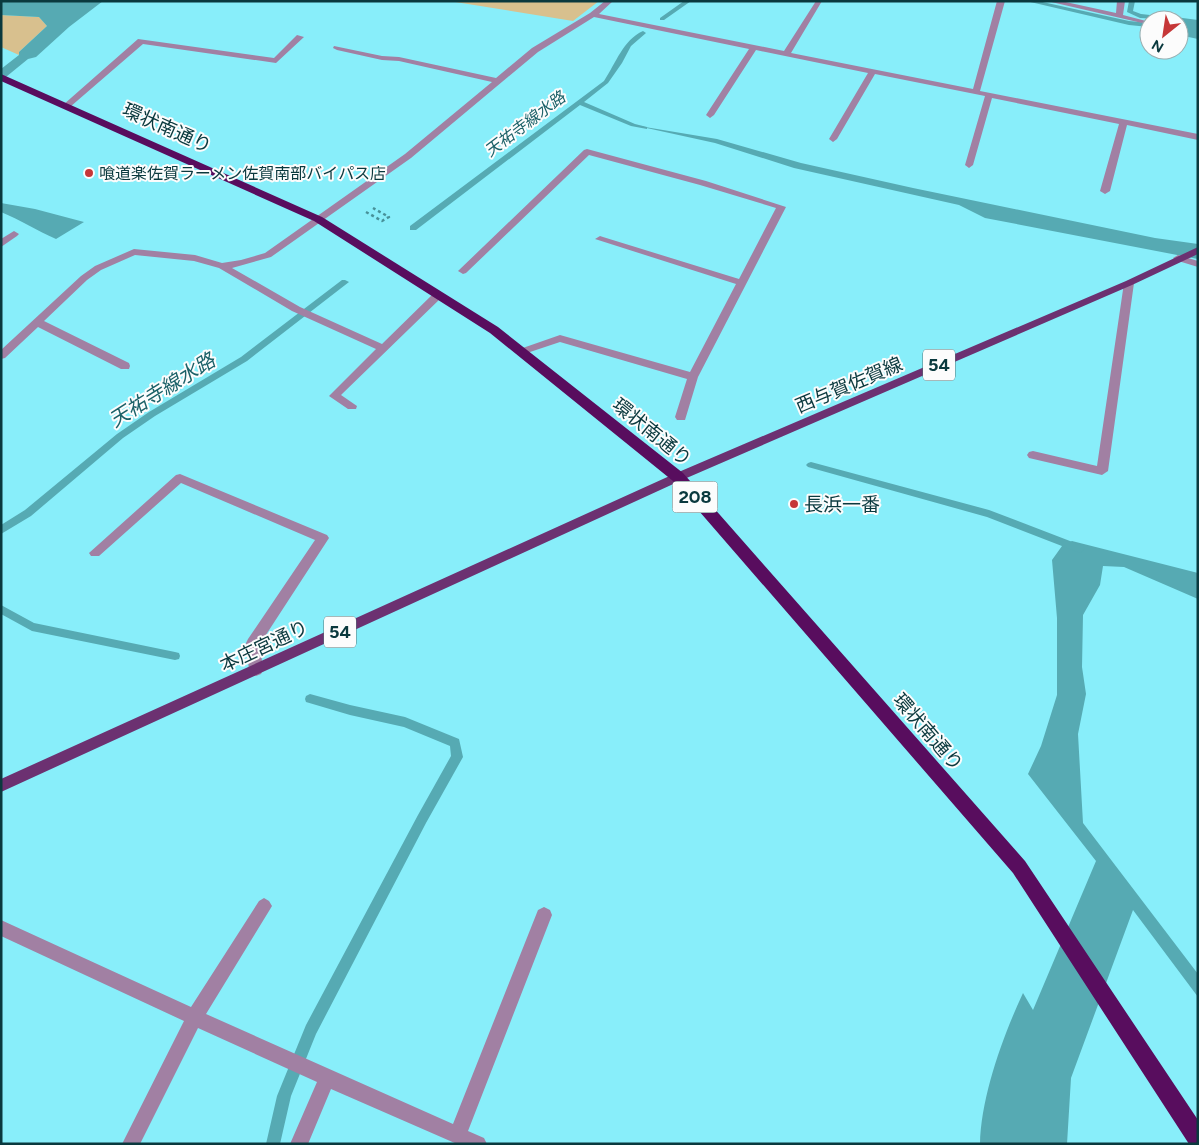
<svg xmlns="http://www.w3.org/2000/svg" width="1199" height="1145" viewBox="0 0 1199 1145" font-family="Figtree,'Noto Sans JP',sans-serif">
  <rect width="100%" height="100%" fill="#88eefa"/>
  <!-- green -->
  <path fill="#d8c08e" d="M449,1H599L573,21Z
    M1,15L39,17L47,26L19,52V55L1,47Z"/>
  <!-- water -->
  <path fill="#56aab3" d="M1,1H103L69,27L36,57L28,59L1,81V69L19,55V52L47,26L39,17L1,15Z
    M1167,16L1198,20V39L1179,35V20H1160L1156,17Z
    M633,125L717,139L801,163L913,188L1155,238L1198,244V259L985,218L959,205L794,168L715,143Z
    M1,203L35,209L84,222L56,239C37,231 21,220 1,212Z
    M1072,541L1198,573V599L1124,567L1103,566L1100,585L1083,615L1082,667L1086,694L1078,734L1083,823L1198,974V997L1133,910L1071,1078L1067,1144H980C981,1096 1003,1036 1023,993L1033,1010L1096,861L1028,774L1041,746L1057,695V618L1052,560L1062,546Z"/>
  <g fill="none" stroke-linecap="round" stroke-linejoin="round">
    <!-- stream -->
    <path fill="#56aab3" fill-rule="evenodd" d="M684,1H691L664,20H660V18Z
      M1026,1H1038L1129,21L1149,23V27L1129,25Z
      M1129,1H1135L1133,11L1141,14L1177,18L1180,20L1179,21V20L1140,18L1127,12Z
      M643,31L646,33L631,46L622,63L608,83L584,102L635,124L647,127V129L631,126L580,105L416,230H410V226L604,81C616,63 623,40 643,31Z
      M342,280H345L349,282L247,361L155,416L123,438L31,516L1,534V525L25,510L117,434L149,412L241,357Z
      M811,462L989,510L1083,546L1085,549L1080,553L987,517L808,467L806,465L808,463Z
      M1,605L34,623L175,652L179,653L180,656L179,659L175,660L32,631L1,614Z
      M310,694L350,705L405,717L459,739L463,757L426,823L316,1034L291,1096L280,1144H266L277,1096L306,1025L418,815L451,756L450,746L404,727L350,715L306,702L305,699L306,696Z"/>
    <!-- path -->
    <path stroke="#479199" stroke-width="2.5" stroke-dasharray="3 3" stroke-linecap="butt" d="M366,212L382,221L389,217L373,208"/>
    <!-- minor -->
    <path fill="#a180a3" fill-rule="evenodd" d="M605,1H613L599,14L784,51L816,1H822L791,53L973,89L997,1H1005L980,91L1198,134V140L1127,125L1110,191L1105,194L1100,191L1119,124L992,98L973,165L969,168L965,165L985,96L875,74L837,139L833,142L829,139L868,73L756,50L714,115L710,118L706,115L749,49L594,17L538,52L411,158L271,257L232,268L300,307L382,344L434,293H442V297L341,395L357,406L356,409H348L329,396L376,349L292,311L219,268L194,261L135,255L101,270L87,280L44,321L129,363L130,366L129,369H121L38,327L5,358L1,359V350L81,276L95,266L134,249L195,255L222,263L241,260L265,253L405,154L492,82L399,61L382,60L337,50L333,48L334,46L382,56L399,57L496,78L532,48L590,13Z
      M1047,1H1061L1116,13L1117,1H1125L1123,15L1146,21L1142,23Z
      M297,35L304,37L276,63L143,44L70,107L63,105L138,39L274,58Z
      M587,149L706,181L786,207L698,377L685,420H677L675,417L687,379L560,342L521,355L516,352L517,350L560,335L690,372L736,284L595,239L600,236L603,237L739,279L776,208L700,185L589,155L466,273L463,274L458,271L584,150Z
      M14,231L19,234L17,236L1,247V239Z
      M1178,255L1198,261V267L1175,260L1173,258Z
      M1129,280L1134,283L1108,471L1102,475L1029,458L1027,455L1029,452L1033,451L1097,466L1124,283Z
      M180,474L327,535L329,538L260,644L263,670L261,674L256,676L251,674L249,670L246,643L248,639L315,540L181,483L99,556H91L89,553L176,475Z
      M264,898L269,901L272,906L269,911L206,1014L453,1124L538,910L544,907L550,910L552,915L468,1131L484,1138L487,1144H457L331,1089L308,1144H290L317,1082L198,1028L140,1144H122L184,1021L1,936V920L191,1007L259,901Z"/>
    <!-- major -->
    <path fill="#6c3171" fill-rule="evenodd" d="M1198,247V254L1132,285L682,480L1,792V779L674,474L1126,281Z"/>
    <!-- highway -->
    <path fill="#580d5e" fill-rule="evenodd" d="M1,74L322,217L498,327L683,473L1025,861L1198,1120V1144H1189L1013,873L673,481L490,333L314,221L1,81Z"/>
  </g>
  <!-- markers -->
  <g fill="#c63738" stroke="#fcfcfc" stroke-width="2">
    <circle cx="89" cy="173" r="5"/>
    <circle cx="794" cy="504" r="5"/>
  </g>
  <g text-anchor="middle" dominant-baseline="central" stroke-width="4" stroke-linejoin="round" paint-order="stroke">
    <!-- far-water labels -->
    <g font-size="16" font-style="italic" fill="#1b6168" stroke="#fcfcfc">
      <text transform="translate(525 124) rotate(-37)">天祐寺線水路</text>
    </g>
    <!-- far-poi labels -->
    <g font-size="16" fill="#0a393e" stroke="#fcfcfc" text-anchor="start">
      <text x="99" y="173">喰道楽佐賀ラーメン佐賀南部バイパス店</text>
    </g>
    <!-- shield labels -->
    <g fill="#fcfcfc" stroke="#537477" stroke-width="1">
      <rect x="923" y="349.5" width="32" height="31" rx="4"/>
      <rect x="672.5" y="481.5" width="45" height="31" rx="4"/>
      <rect x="324" y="616.5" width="32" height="31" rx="4"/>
    </g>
    <g font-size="18" font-weight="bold" fill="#0a393e">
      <text x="939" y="365">54</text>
      <text x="695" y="497">208</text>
      <text x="340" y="632">54</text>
    </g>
    <!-- street labels -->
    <g font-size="19" fill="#0a393e" stroke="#fcfcfc">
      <text transform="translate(167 128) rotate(24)">環状南通り</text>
      <text transform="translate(849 385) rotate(-23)">西与賀佐賀線</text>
      <text transform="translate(652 432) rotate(39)">環状南通り</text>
      <text transform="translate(264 646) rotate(-25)">本庄宮通り</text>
      <text transform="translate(928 732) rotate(49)">環状南通り</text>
    </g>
    <!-- poi labels -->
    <g font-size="19" fill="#0a393e" stroke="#fcfcfc" text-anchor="start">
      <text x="804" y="504">長浜一番</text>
    </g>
    <!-- water labels -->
    <g font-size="20" font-style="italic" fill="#1b6168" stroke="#fcfcfc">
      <text transform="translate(162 390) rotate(-32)">天祐寺線水路</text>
    </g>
  </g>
  <!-- border -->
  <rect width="1199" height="1145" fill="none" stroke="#0a393e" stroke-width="5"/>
  <!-- north arrow -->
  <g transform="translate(1164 35) rotate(210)"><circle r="24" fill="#fcfcfc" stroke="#9baeb0"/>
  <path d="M0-4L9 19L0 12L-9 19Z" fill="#c63738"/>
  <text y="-8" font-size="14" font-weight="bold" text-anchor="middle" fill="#0a393e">N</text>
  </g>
</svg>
